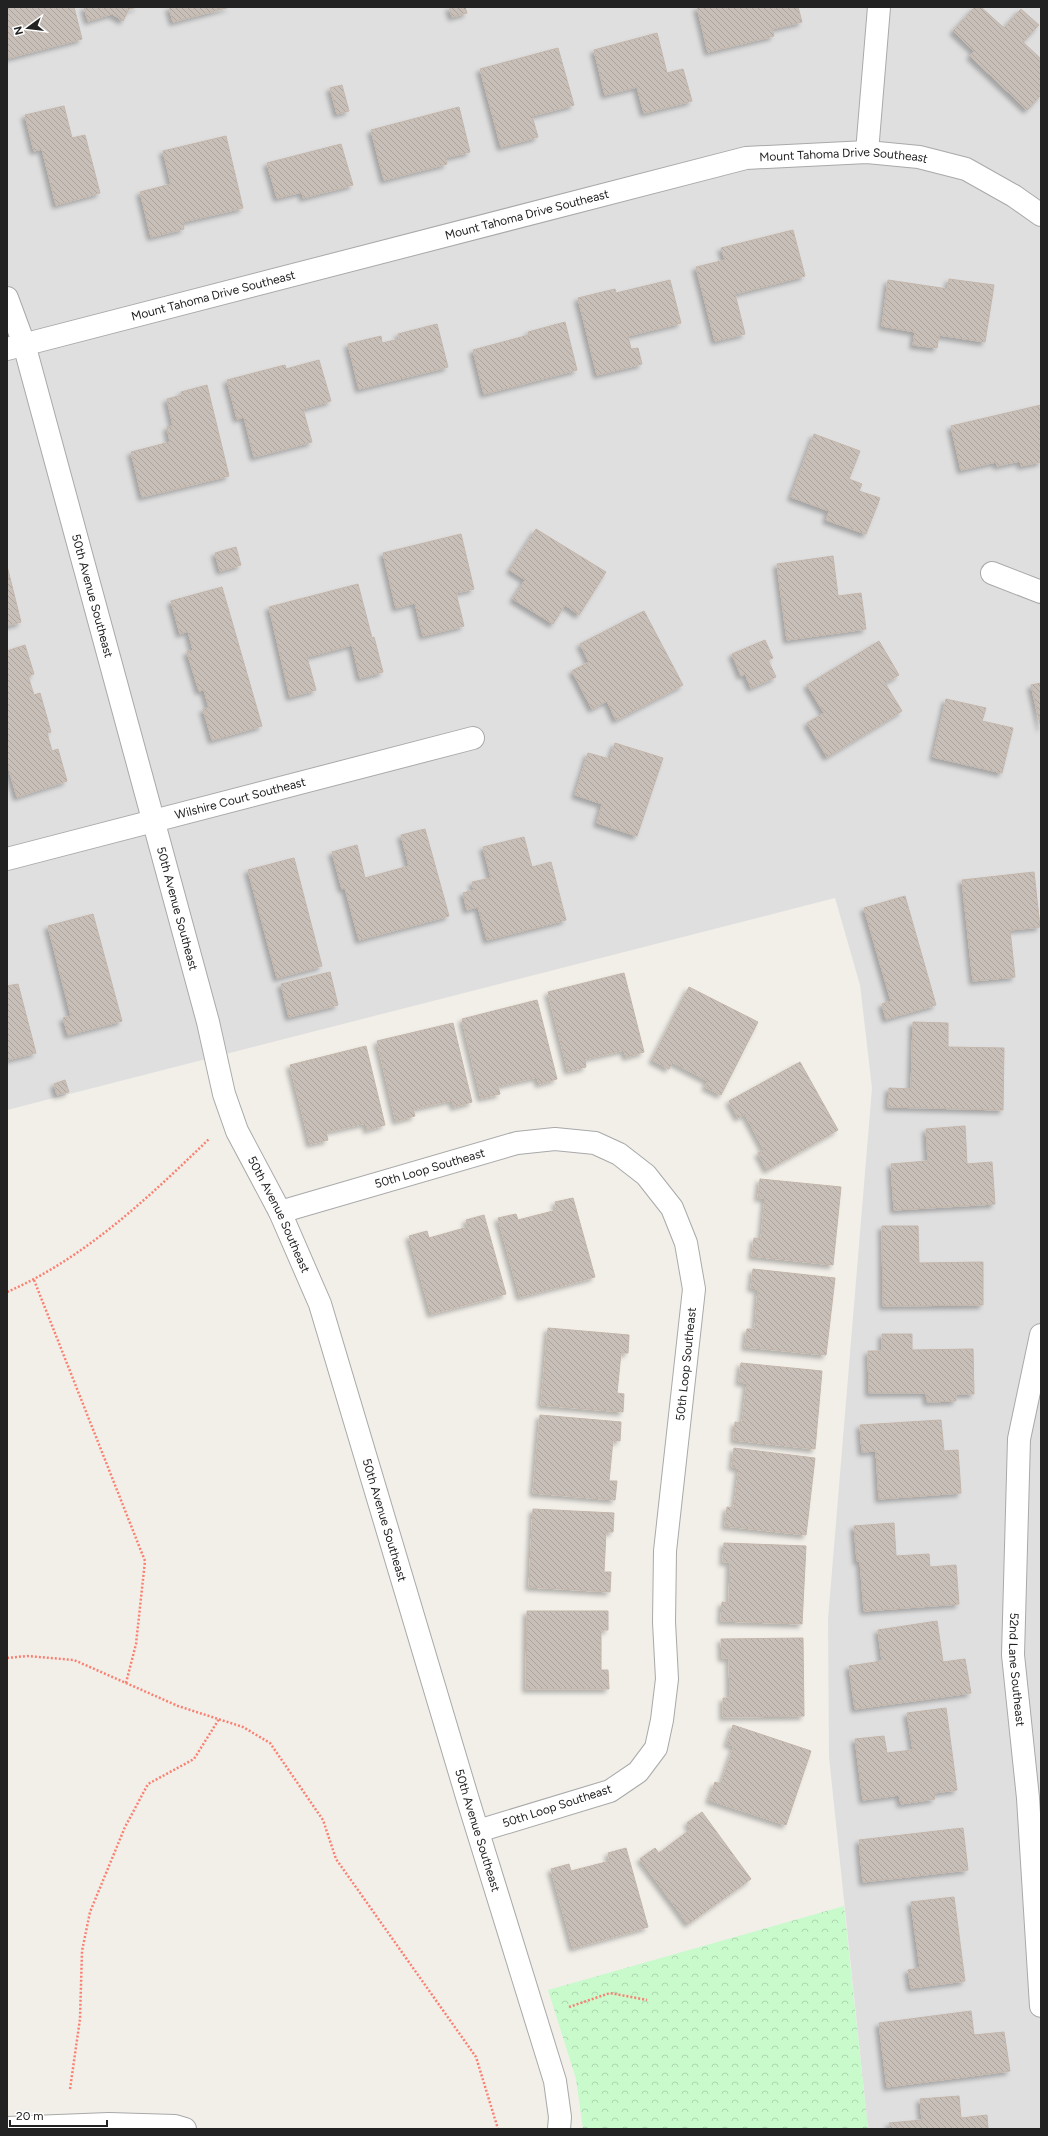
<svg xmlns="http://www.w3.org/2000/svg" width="1048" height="2136" viewBox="0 0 1048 2136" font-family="Figtree,sans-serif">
  <defs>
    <pattern id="park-crowns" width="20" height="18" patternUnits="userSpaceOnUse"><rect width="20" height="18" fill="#c8facc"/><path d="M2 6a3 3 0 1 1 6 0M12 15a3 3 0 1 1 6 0" fill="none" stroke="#acd6af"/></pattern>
    <pattern id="building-back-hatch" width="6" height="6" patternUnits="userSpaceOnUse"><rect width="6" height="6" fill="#c7bfb8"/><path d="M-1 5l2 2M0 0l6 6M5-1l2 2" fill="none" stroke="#aba49e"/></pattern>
    <filter id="shadow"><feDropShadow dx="-3.5" dy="3.5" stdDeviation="2" flood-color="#0004"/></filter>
  </defs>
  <rect width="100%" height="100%" fill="#f2efe9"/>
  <!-- residential -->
  <path fill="#e0dfdf" d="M7,7H1041V2129H868L829,1757L828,1619L872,1088L860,985L835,898L7,1110Z"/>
  <!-- park -->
  <path fill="url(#park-crowns)" d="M844,1906L868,2129H583L576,2079L548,1990Z"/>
  <!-- building -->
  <path fill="url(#building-back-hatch)" stroke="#c4b6ab" filter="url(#shadow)" d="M7,7H74L82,39L9,58L7,51Z
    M84,7H138L129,9L123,21L112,14L88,21Z
    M169,7H230L173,22Z
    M449,7H465L467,13L452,17Z
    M697,7H798L802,22L772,29L774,36L708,52Z
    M975,7H981L1004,28L1021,9L1039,25L1023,42L1041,59V95L1027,110L970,56L974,51L953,31Z
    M657,33L667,73L683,69L692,101L644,113L637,87L605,95L594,50Z
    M558,48L574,105L532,116L538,137L501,147L480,69Z
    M342,85L349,111L337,114L330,88Z
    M64,106L72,138L85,135L100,193L56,205L42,149L34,151L25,115Z
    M459,107L470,152L445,158L447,164L384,180L371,130Z
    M226,136L243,208L183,222L184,229L151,237L140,192L171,184L163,151Z
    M341,144L353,185L303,198L302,192L277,198L267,163Z
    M793,230L805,276L735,294L745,334L715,341L696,267L725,260L721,248Z
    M949,279L994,285L985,342L939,335L937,348L913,345L915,332L882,326L888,280L948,289Z
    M670,280L681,323L628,336L631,349L638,348L642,364L597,375L578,298L615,289L616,293Z
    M565,322L577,370L484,394L473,350L529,335L528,332Z
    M437,324L448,367L359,389L348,344L381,336L382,343L400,339L398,334Z
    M319,360L331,401L303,409L312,442L254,457L244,417L237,419L227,380L285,365L286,369Z
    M207,385L229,476L142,497L131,452L170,442L167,427L173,426L167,399L182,395L181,392Z
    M1041,405V462L1021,466L1020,461L997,466L996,462L961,470L951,426Z
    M814,434L860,451L849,479L862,484L859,491L880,498L866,534L826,520L829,511L791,497Z
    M536,529L606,572L579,615L565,605L553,624L513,599L525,580L510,570Z
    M461,534L474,589L456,593L464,626L423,636L415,603L396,608L383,553Z
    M236,547L241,565L220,571L215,553Z
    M833,556L838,596L861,593L866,629L787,640L777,564Z
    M7,566L21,622L7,626Z
    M358,584L372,638L374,637L383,672L360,678L352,645L307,657L316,690L290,697L269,607Z
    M222,587L262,726L212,740L203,709L209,708L204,690L199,691L187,652L193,650L188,631L180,634L171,601Z
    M644,611L683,685L616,720L607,701L592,709L572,671L589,662L580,644Z
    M765,640L773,658L768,660L776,677L751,688L745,674L741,676L732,654Z
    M879,641L899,675L885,683L902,711L827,757L807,723L824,713L807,685Z
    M25,645L34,674L28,676L34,695L40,693L51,732L47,733L52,751L58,749L67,781L17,797L7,763V651Z
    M1041,683V728L1031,685Z
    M946,699L986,708L982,721L1013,728L1002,773L933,757Z
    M615,743L663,758L637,836L597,823L602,804L575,795L588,753L610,759Z
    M425,829L449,916L359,940L345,888L342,889L332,852L357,845L365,878L409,866L401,835Z
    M524,837L532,867L551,862L566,920L487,940L478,907L467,910L463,893L474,890L472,882L491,878L483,847Z
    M294,858L322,966L277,978L248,870Z
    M1034,872L1040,927L1010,930L1015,977L973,981L962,880Z
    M905,896L936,1005L886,1019L882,1004L891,1001L864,908Z
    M93,914L122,1021L68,1035L63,1018L71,1016L48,926Z
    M330,972L338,1005L289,1017L281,984Z
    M624,973L644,1052L626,1057L624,1050L585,1059L586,1067L568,1071L548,992Z
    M18,984L36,1053L7,1060V986Z
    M689,987L758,1022L721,1095L705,1087L708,1081L672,1062L669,1069L652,1060Z
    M537,1000L557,1079L539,1084L537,1077L498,1086L500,1094L481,1098L462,1019Z
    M913,1022L948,1023V1047L1004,1048L1003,1110L888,1107L889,1088L911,1089Z
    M453,1023L472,1102L454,1107L452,1100L413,1109L415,1116L396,1121L377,1041Z
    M366,1046L385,1125L367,1130L366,1123L326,1132L328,1140L310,1144L290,1065Z
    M800,1062L838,1130L767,1170L758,1153L764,1150L745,1114L738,1118L729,1101Z
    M65,1080L69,1092L57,1095L54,1084Z
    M965,1126L967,1164L992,1162L995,1204L894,1210L891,1164L928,1161L926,1129Z
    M760,1179L841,1187L833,1265L752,1256L754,1238L761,1239L765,1198H758Z
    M573,1198L595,1277L520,1297L498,1218L516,1214L518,1220L557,1210L555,1202Z
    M484,1215L506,1294L431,1314L409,1236L427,1231L429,1238L468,1227L466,1220Z
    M882,1226H918L919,1263L983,1262V1305L883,1306Z
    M753,1269L835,1278L826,1355L745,1347L747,1329H755L758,1289L751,1288Z
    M548,1328L629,1335L628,1353H621L617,1393L624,1394L623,1412L541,1405Z
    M882,1334H912V1350L973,1349L974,1394H956V1401L927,1402L926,1393H869L868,1351H882Z
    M741,1363L822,1371L815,1449L734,1440L735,1422L742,1423L747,1383L739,1382Z
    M540,1415L621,1422L620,1441L613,1440L609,1481H617L615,1500L533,1493Z
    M941,1420L944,1451L958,1450L961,1493L879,1499L876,1451L862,1452L860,1425Z
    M734,1448L815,1458L806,1535L725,1526L727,1507L734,1508L739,1468L732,1467Z
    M533,1509L614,1513L613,1532H606L604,1572H611L610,1592L529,1587Z
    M894,1523L896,1556L929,1554L930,1567L956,1565L959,1604L864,1611L860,1561H857L854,1526Z
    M724,1543L806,1546L802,1624L721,1621L722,1602L729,1603L730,1562H723Z
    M527,1611H608V1630H601V1670H608L609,1689H526Z
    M937,1621L943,1662L965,1659L971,1693L855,1709L849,1666L882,1661L878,1630Z
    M803,1638L804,1716L723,1717V1698H730L729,1658H722L721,1639Z
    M946,1708L957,1790L934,1793L935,1799L901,1804L899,1795L863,1800L855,1739L884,1736L887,1753L913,1750L907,1713Z
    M733,1725L811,1751L786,1825L709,1800L715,1782L721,1784L734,1746L727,1744Z
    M702,1812L751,1879L688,1924L640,1859L655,1848L659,1853L691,1829L687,1823Z
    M963,1828L968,1870L863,1882L859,1840Z
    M626,1848L648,1927L573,1948L551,1869L569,1864L571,1871L610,1861L608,1853Z
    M954,1897L965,1981L911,1988L908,1970L920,1968L911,1902Z
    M971,2011L974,2035L1004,2032L1010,2071L887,2087L879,2023Z
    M959,2096L961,2118L987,2115L988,2129H890L889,2123L922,2120L920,2099Z"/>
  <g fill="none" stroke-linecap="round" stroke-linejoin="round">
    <!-- minor casing -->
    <g stroke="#a9a9a9" stroke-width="24">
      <g id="minor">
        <path d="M867,152L879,7"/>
        <path id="s1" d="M7,298L24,344L208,1022L224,1094L237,1131L280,1212L320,1304L468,1800L555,2081L560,2117L559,2129"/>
        <path id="s2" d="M7,349L746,158L867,152L919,157L966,169L1014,196L1041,215"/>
        <path d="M992,573L1041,592"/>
        <path id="s3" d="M7,859L473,738"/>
        <path id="s4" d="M280,1212L517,1143L555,1139L595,1143L619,1154L646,1175L672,1208L686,1243L694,1289L665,1551L664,1622L667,1679L662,1720L656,1748L638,1772L610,1791L478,1831"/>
        <path id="s5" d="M1041,1335L1019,1439L1013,1655L1028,1798L1041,2006"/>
        <path d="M7,2128L109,2124L175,2126L185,2129"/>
      </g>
    </g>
    <!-- path -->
    <path stroke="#fa8072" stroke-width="2.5" stroke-dasharray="2 2" stroke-linecap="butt" d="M34,1280L145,1561L136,1644L126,1683
      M7,1292C85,1258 148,1198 209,1139
      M7,1658L27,1656L74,1660L178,1706L243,1727L270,1743L323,1820L336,1859L476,2057L498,2129
      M569,2007L610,1993L647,2000
      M70,2089L80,2019L82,1951L90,1912L125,1827L148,1784L194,1759L219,1719"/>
    <!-- minor -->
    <use href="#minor" stroke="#fff" stroke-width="22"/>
  </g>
  <g text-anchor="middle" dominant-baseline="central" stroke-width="3" stroke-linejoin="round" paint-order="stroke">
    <!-- street labels -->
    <g font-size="12" fill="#222" stroke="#fff">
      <text stroke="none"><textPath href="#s2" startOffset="861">Mount Tahoma Drive Southeast</textPath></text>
      <text stroke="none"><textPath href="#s2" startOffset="537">Mount Tahoma Drive Southeast</textPath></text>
      <text stroke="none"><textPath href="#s2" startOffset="213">Mount Tahoma Drive Southeast</textPath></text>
      <text stroke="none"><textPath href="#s1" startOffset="310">50th Avenue Southeast</textPath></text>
      <text stroke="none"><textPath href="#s3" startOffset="241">Wilshire Court Southeast</textPath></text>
      <text stroke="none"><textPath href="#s1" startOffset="634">50th Avenue Southeast</textPath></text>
      <text stroke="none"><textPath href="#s4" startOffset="156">50th Loop Southeast</textPath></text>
      <text stroke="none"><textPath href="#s1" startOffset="958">50th Avenue Southeast</textPath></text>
      <text transform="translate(686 1364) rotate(-84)">50th Loop Southeast</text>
      <text stroke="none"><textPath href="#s1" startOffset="1282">50th Avenue Southeast</textPath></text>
      <text stroke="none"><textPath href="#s5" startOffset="337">52nd Lane Southeast</textPath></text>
      <text transform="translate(557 1806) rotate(-18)">50th Loop Southeast</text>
      <text stroke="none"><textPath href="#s1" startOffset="1606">50th Avenue Southeast</textPath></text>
    </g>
  </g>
  <!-- border -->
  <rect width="1048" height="2136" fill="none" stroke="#222222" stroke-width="16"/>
  <!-- north arrow -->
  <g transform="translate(28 28) rotate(255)" stroke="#ffffff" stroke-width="3" paint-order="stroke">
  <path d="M0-3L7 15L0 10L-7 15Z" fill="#222222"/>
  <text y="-6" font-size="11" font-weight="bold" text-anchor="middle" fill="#222222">N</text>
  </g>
  <!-- scale -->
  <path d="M10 2120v6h97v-6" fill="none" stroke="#222222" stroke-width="2"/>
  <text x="16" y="2120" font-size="12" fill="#222222" stroke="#ffffff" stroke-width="3" paint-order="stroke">20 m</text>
</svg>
